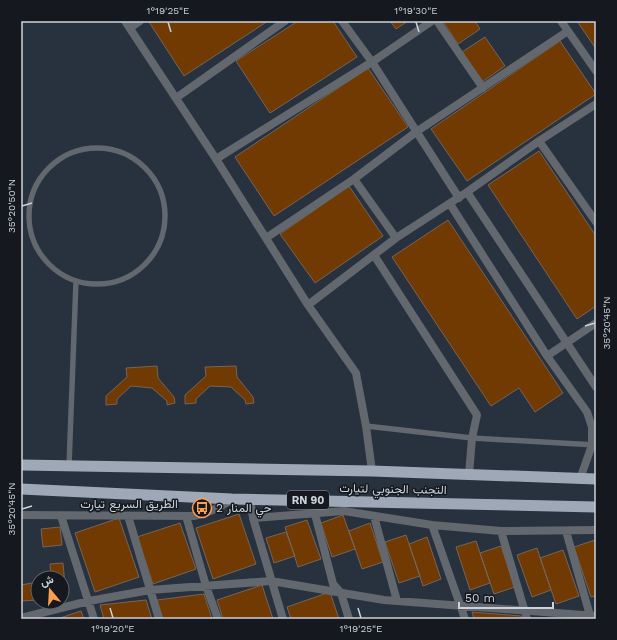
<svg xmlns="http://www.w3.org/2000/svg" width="617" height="640" viewBox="0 0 617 640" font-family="'Work Sans',Vazirmatn,sans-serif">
  <rect width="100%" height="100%" fill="#28313e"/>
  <!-- building -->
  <path fill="#703a02" stroke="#75655a" d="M151,21H268L184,76L149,22Z
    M298,21H333L357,57L270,113L236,61Z
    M390,21H408L396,29Z
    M446,21H475L480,29L458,44L444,23Z
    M577,21H596V49Z
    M485,37L505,66L482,82L462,52Z
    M560,41L596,94L467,181L431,129Z
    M368,68L408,127L274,216L235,157Z
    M539,151L596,236V306L577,319L488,185Z
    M349,186L383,236L315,283L280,234Z
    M448,220L563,393L535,412L519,388L491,406L392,257Z
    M157,366L158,378L174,397L175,403L167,405V401L152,388L131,386L117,399V404L106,405V396L127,377L126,368Z
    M236,366L237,377L253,397L254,403L246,404L245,400L231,387L210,386L196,399V403L185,404V395L206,376L205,367Z
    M239,514L256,564L213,579L196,528Z
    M343,515L355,549L332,557L321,523Z
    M119,518L139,577L95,592L75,533Z
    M307,520L321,559L298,567L285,527Z
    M180,523L196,569L153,584L137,537Z
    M370,523L383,562L362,569L349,531Z
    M60,527L62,545L43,547L41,529Z
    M286,532L295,556L274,563L266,538Z
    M406,535L420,576L399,583L385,542Z
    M427,537L441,579L423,586L409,544Z
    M595,540L596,596L591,597L574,547Z
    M476,541L490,583L470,590L456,547Z
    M501,546L515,587L494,594L480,553Z
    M537,548L551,590L532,597L517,555Z
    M563,550L579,596L556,604L540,558Z
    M63,563L66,597H62V578H51L50,564Z
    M38,582V600L21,601V585Z
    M262,585L273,619H223L217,600Z
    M330,592L339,619H291L287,607Z
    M204,594L212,619H163L157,600Z
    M146,600L152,619H104L100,605Z
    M81,611L84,619H57Z
    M472,612L521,616L523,619H474Z"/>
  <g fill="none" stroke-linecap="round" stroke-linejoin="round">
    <!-- service -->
    <path stroke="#63676e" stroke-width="5.5" d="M29 216a68 68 0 1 1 136 0a68 68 0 1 1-136 0Z
      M366,426L472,438L596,445
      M69,466L76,281"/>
    <!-- minor -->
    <path stroke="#63676e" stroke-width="8" d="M125,21L216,159L308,305L356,373L366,426L372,471
      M342,21L372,62L459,198
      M437,21L483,88
      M561,21L596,71
      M130,28L140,21
      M176,98L285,21
      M539,141L596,222
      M216,159L372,62L432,21
      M354,179L396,238
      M467,192L596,387
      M450,204L547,356L596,323
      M266,238L354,179L416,132L568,31
      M374,255L477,415L472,438L469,475
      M308,305L396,238L467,192L539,141L596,104
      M547,356L587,412L592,427V445L580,479
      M250,499L253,518L283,619
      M315,514L333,584L341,593L349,619
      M21,515L194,516C208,513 220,508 232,499
      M61,516L94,619
      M128,516L159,619
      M186,516L206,586L218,619
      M374,516L397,601
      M253,518L344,511L432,525L501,531L596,530
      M432,525L465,619
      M501,531L527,619
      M566,531L591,619
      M21,618L89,601L150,590L271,581L384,600L596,616"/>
    <!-- trunk -->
    <path stroke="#9ea8b6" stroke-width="11" d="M21,465L372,471L596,479
      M21,489L232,499L596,507"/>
  </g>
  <!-- ticks -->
  <path fill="none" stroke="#ccd2da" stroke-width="1.5" d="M168,22L171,32M416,22L419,32M22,206L32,203M585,326L595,323M22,509L32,506M110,608L113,618M358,608L361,618"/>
  <!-- icons -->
  <defs>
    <g id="bus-ring" transform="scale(1)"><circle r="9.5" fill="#15191f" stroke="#fb9e51" stroke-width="1.5"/><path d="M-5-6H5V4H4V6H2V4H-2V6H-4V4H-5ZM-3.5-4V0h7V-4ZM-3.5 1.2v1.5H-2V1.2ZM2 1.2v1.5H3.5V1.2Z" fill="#fb9e51"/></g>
  </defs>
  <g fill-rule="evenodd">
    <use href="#bus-ring" x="202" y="508"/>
  </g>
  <g text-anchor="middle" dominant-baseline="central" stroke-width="3" stroke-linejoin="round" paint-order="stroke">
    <!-- shield labels -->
    <rect fill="#15191f" stroke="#959aa2" stroke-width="1" x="287" y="491" width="42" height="18" rx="3"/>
    <g font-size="11" font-weight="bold" fill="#ccd2da">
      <text x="308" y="500">RN 90</text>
    </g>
    <!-- street labels -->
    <g font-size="12" fill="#ccd2da" stroke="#15191f">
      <text transform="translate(393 489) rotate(1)">التجنب الجنوبي لتيارت</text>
      <text x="129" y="504">الطريق السريع تيارت</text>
    </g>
    <!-- poi labels -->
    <g font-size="12" fill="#ccd2da" stroke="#15191f" text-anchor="start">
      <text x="216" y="508">حي المنار 2</text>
    </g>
  </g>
  <!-- border -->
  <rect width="617" height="640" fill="none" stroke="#15191f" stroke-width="44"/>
  <!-- north arrow -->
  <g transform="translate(50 590) rotate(342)"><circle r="19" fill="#15191f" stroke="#5e636a"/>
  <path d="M0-3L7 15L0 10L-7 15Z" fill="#fb9e51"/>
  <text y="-6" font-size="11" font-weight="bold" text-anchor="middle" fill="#ccd2da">ش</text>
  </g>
  <!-- scale -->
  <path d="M459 602v6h94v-6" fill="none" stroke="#ccd2da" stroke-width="2"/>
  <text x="465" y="602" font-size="12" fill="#ccd2da" stroke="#15191f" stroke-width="3" paint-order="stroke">50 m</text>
  <rect x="22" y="22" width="573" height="596" fill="none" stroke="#ccd2da" stroke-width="1.5"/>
  <g font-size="10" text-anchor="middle" fill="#ccd2da">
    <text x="168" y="14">1°19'25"E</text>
    <text x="416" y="14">1°19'30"E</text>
    <text transform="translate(11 206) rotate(-90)" y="4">35°20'50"N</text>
    <text transform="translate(606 323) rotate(-90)" y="4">35°20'45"N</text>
    <text transform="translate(11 509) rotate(-90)" y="4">35°20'45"N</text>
    <text x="113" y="632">1°19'20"E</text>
    <text x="361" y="632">1°19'25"E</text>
  </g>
</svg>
